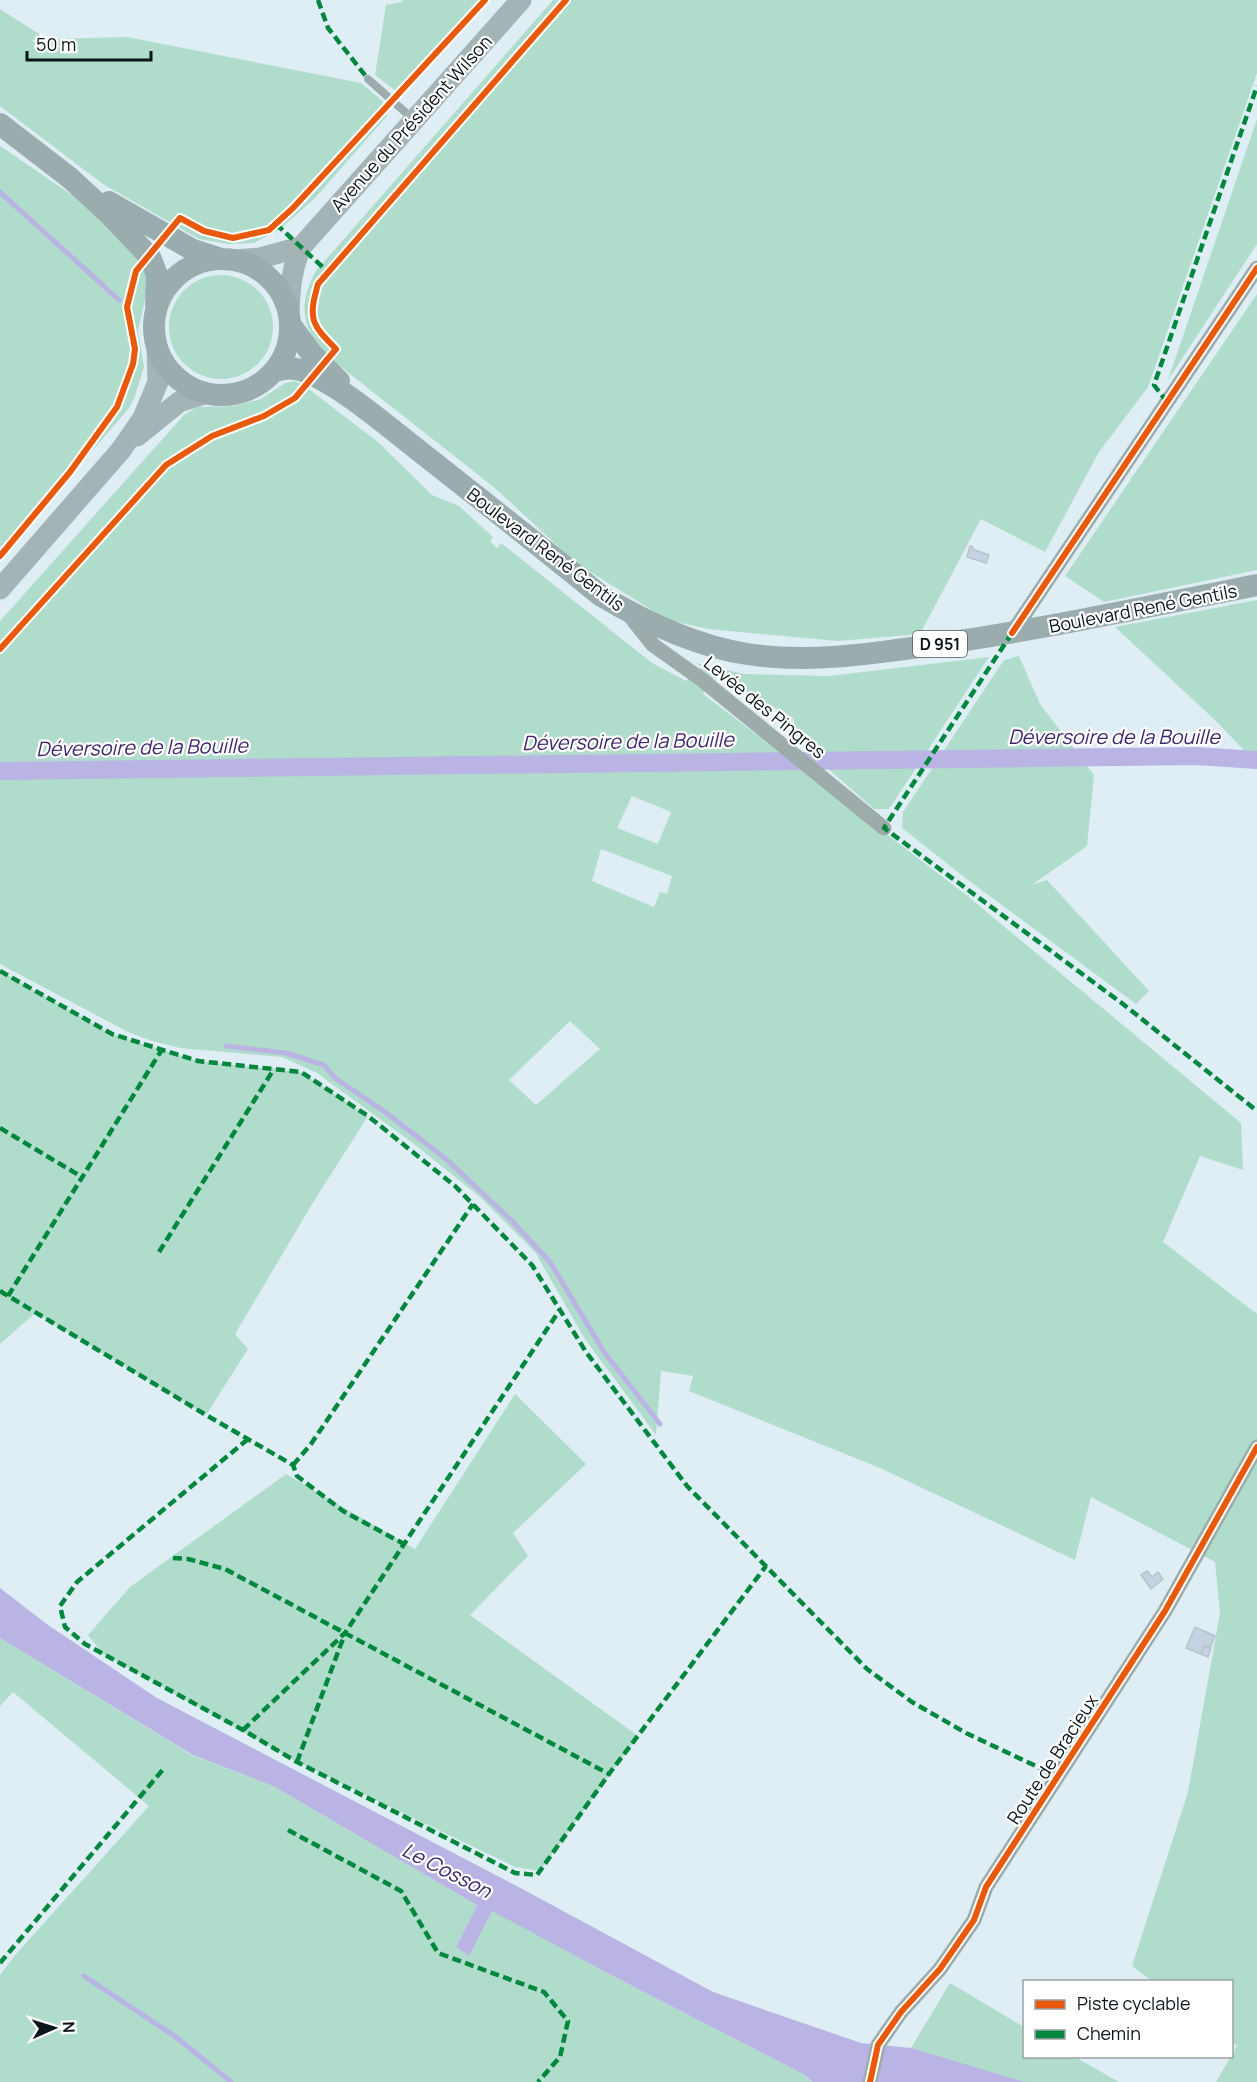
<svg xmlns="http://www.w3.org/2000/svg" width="1257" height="2082" viewBox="0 0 1257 2082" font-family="Manrope,sans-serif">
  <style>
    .green { fill: #b0dccb; fill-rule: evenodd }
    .water { fill: #b9b4e3 }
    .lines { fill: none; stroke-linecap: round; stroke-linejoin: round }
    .stream { stroke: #b9b4e3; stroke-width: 5 }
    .canal { stroke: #b9b4e3; stroke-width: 18 }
    .building { fill: #c5d2e1; stroke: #b8c2ca; stroke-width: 1.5 }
    .lane { stroke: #9dabab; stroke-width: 8 }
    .street { stroke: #9dabab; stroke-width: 15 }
    .secondary { stroke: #a4b3b5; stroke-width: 21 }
    .primary { stroke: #9aacae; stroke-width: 22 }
    .quiet { stroke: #00873e; stroke-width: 4.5; stroke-dasharray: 9 4.5; stroke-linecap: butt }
    .cycleway-casing { stroke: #fff; stroke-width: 10 }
    .cycleway { stroke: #e8590c; stroke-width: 6 }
    .labels { text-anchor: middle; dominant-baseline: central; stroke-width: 4.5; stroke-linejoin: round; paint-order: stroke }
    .shield { fill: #fff; stroke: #545a5e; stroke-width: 1.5 }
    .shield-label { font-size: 16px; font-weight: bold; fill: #0a1419 }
    .street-label { font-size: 18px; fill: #0a1419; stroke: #fff }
    .water-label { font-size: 20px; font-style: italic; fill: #3e2670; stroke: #fff }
  </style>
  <rect width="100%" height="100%" fill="#dfeef5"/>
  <path class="green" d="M403 0H489L408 91H396L375 75 386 5 401 2Z
    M553 0H1257V73L1148 387 1099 452 1045 552 981 519 920 634 838 641 708 629 668 620 576 563 495 488 322 352C301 321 299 305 315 272Z
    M0 9 47 39 127 37 361 83 386 104 387 116 315 198 279 230 254 243 229 244 199 239 103 184 0 106Z
    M1257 119V244L1168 380Z
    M0 146 72 195 140 255 149 281 138 331 144 367 134 399 129 408 0 558Z
    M169 327a52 52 0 1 1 104 0a52 52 0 1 1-104 0Z
    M1257 294V570L1104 602 1065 576Z
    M295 381 306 387 378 442 432 495 459 506 493 537 490 541 497 548 501 543 652 663 686 681 702 667 696 663 744 674 829 676 989 657 889 809H874L799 743 793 718 716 675 703 694 965 894 1241 1123 1243 1170 1200 1156 1163 1242 1257 1314V2082H1216L1237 2046 1232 2042V1982L1152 1981 1132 1966 1188 1792 1220 1613 1215 1562 1091 1497 1075 1560 880 1468 689 1391 693 1376 661 1371 656 1435 585 1339 535 1252 480 1197 414 1144 317 1073 282 1057 180 1048 152 1041 128 1032 0 964V621L184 415 197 407 235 406 261 399 285 383ZM632 796 671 812 658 844 617 828ZM601 849 672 876 667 894 660 892 654 907 592 881ZM570 1021 600 1049 536 1105 509 1080Z
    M1257 600V764L1218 723 1115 627Z
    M1019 656 1040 704 1094 775 1087 846 1032 885 1047 880 1149 991 1136 1004 968 880 902 828 903 812 1004 660Z
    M0 971 112 1034 198 1061 301 1072 368 1116 314 1201 235 1334 248 1349 206 1415 35 1313 0 1344Z
    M515 1394 586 1464 513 1533 528 1556 470 1615 638 1736 540 1871 515 1867 297 1762 103 1654 88 1635 130 1587 286 1474 415 1549Z
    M0 1638 192 1755 275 1787 477 1905 456 1947 469 1956 492 1910 611 1975 805 2075 811 2082H0V1975L17 1953 149 1806 13 1692 0 1706Z
    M950 1983 1024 2027V2056L1075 2057 1119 2082H979L911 2048Z"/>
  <path class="water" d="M0 1588 48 1625 157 1698 528 1892 713 1992 861 2043 911 2048 1025 2082H812L805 2075 611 1975 492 1911 469 1956 456 1947 477 1905 275 1787 193 1755 0 1638Z"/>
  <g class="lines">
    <path class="stream" d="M0 192 119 300
      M226 1046 286 1053 324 1065 335 1078 385 1112 446 1159 511 1220 550 1262 604 1352 660 1424
      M84 1976 176 2037 231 2082"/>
    <path class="canal" d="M0 771 1196 756 1257 760"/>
  </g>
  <path class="building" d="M970 546 973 547 972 549 989 555 986 563 967 557Z
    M1147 1571 1152 1577 1158 1572 1163 1579 1151 1589 1141 1575Z
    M1195 1627 1215 1636 1210 1648 1204 1646 1201 1654 1186 1648Z
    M1204 1646 1211 1648 1208 1657 1201 1654Z"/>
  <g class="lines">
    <path class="lane" d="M368 79 414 120"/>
    <path class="street" d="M630 616 653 645 701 679 884 828
      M1012 633 1257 268
      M870 2082 878 2045 901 2012 940 1969 974 1920 986 1887 1165 1611 1257 1447"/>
    <path class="secondary" d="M235 260 260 258 301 247
      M289 314C290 288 291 271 301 247L521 0
      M137 436 179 402 204 394
      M0 589 121 450 143 418 158 382 157 347"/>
    <path class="primary" d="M0 124 70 178 109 214 150 257 157 275 156 305
      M109 202 193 250 221 259
      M154 327a68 68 0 1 1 136 0a68 68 0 1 1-136 0Z
      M290 324 311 353 339 381
      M275 371C286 368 294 367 306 372 341 386 387 426 418 450 479 498 540 546 600 595 645 622 695 646 747 654 811 664 877 653 940 644 1047 628 1152 606 1257 585"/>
    <path class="quiet" d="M318 0 328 28 368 79
      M276 224 328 272
      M1167 402 1154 385 1257 86
      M1012 633 884 828 1123 1004 1257 1111
      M0 971 112 1034 198 1061 301 1072 368 1116 455 1186 532 1265 586 1352 687 1486 867 1669 912 1702 966 1733 1059 1777
      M0 1128 82 1177
      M159 1252 274 1069
      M0 1291 206 1415 293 1465 297 1476 343 1511 404 1544
      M8 1296 161 1051
      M248 1439 77 1582 60 1606 65 1627 85 1644 243 1730 297 1762 515 1873 537 1875 609 1774 766 1566
      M293 1465 311 1444 473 1204
      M173 1558 188 1559 225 1569 609 1774
      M243 1730 345 1633 559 1311
      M297 1762 344 1636
      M288 1830 401 1891 438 1953 544 1992 568 2021 560 2057 538 2082
      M0 1963 165 1767"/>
    <g class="cycleway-casing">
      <path id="cycleway" d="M0 556 70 472 117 407 133 364 135 349 127 307 136 271 180 218 204 231 233 238 269 230 293 208 485 0
        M1012 633 1257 268
        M0 649 166 465 212 436 264 416 295 398 336 349C311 324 308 319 318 284L566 0
        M870 2082 878 2045 901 2012 940 1969 974 1920 986 1887 1165 1611 1257 1447"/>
    </g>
    <use href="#cycleway" class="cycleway"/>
  </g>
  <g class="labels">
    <rect class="shield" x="913" y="631" width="54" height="26" rx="4.5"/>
    <g class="shield-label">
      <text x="940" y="644">D 951</text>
    </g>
    <g class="street-label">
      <text transform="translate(411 123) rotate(-48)">Avenue du Président Wilson</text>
      <text transform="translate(546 549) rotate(37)">Boulevard René Gentils</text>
      <text transform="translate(1143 608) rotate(-11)">Boulevard René Gentils</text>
      <text transform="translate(765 707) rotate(39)">Levée des Pingres</text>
      <text transform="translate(1052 1759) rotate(-57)">Route de Bracieux</text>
    </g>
    <g class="water-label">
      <text x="1114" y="736">Déversoire de la Bouille</text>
      <text transform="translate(628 741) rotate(-1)">Déversoire de la Bouille</text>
      <text transform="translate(142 747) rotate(-1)">Déversoire de la Bouille</text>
      <text transform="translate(447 1870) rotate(27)">Le Cosson</text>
    </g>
  </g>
  <rect x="1023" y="1980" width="210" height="78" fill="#ffffff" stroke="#9da1a3" stroke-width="1.5"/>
  <rect x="1035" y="2000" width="30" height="9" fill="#e8590c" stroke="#9da1a3" stroke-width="1.5"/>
  <text x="1077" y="2010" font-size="18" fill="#0a1419">Piste cyclable</text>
  <rect x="1035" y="2030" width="30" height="9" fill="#00873e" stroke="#9da1a3" stroke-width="1.5"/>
  <text x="1077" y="2040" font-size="18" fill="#0a1419">Chemin</text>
  <g transform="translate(54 2028) rotate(87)" stroke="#ffffff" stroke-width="4.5" paint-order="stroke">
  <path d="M0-4.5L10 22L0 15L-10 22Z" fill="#0a1419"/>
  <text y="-9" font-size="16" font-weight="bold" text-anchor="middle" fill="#0a1419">N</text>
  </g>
  <path d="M27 51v9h124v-9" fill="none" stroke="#0a1419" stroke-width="3"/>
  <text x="36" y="51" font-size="18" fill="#0a1419" stroke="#ffffff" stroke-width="4.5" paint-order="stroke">50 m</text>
</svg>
